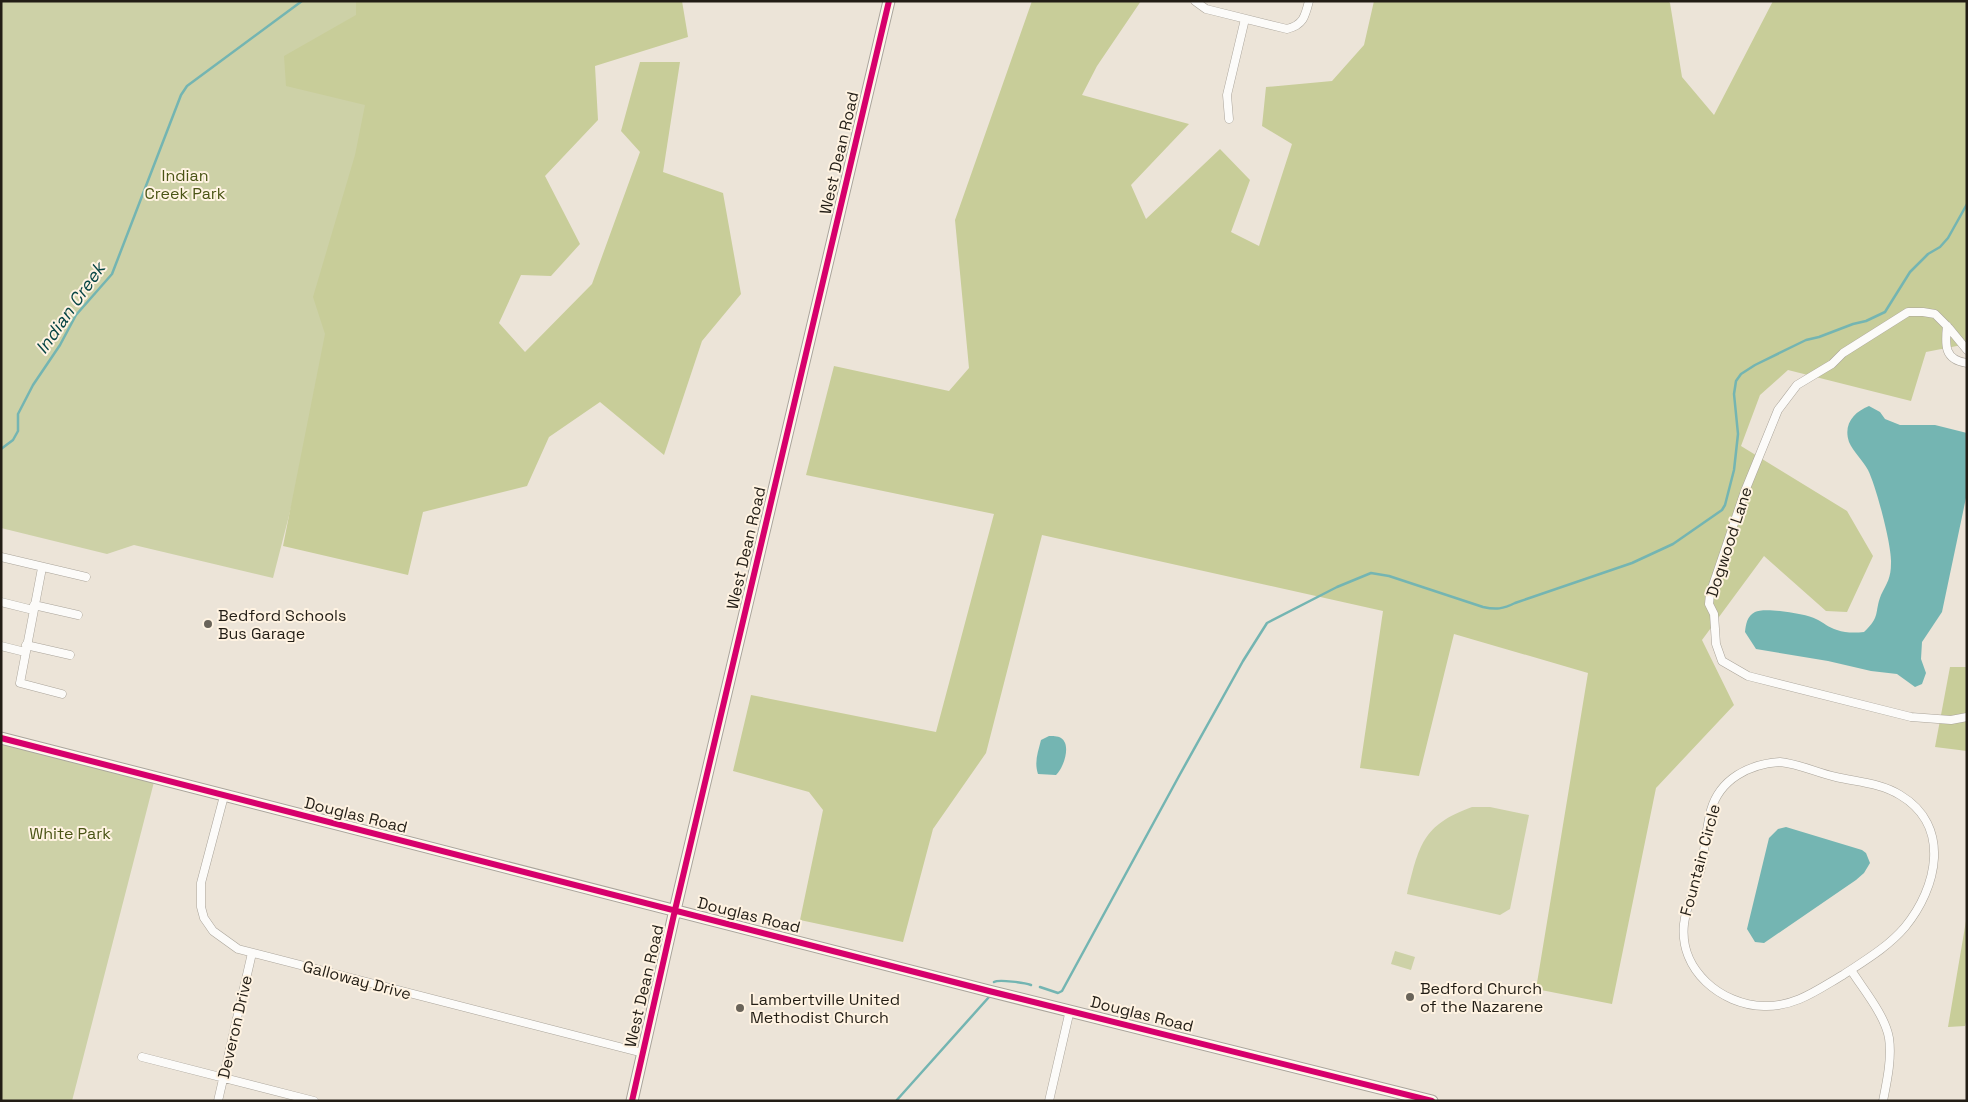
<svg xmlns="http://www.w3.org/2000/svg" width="1968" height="1102" viewBox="0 0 1968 1102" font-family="'Space Grotesk',sans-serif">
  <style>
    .green { fill: #cdd1a7 }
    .forest { fill: #c8cd99 }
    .water { fill: #74b5b2 }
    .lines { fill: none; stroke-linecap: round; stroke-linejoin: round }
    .stream { stroke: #74b5b2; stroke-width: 2.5 }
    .street-casing { stroke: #aaa49a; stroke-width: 9 }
    .secondary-casing { stroke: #aaa49a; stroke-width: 13 }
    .street { stroke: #fcfbf9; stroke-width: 8 }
    .secondary { stroke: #fcfbf9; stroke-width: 11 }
    .cycleway-casing { stroke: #fff3e2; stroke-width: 9 }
    .cycleway { stroke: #d6006c; stroke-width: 6 }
    .poi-dot { fill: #696359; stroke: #fff3e2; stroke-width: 2 }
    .labels { text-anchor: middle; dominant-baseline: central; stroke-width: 4; stroke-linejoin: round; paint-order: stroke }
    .street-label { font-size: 16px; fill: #221d15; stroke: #fff3e2 }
    .park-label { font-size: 16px; fill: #4a5415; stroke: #fff3e2 }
    .poi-label { font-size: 16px; fill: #221d15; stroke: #fff3e2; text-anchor: start }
    .water-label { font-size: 18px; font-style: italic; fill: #074545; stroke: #fff3e2 }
  </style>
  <rect width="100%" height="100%" fill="#ece4d8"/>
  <path class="green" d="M1 1H421L273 578 134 545 107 554 1 528Z
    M1 743 154 782 72 1101H1Z
    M1472 807H1490L1529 815 1510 909 1500 915 1407 894C1419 846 1422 825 1472 807Z
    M1395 951 1415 957 1411 970 1391 964Z"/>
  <path class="forest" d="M356 1H682L688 37 595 66 598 120 545 176 580 244 551 276 521 275 499 323 525 352 592 284 640 152 621 131 640 62H680L663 172 723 193 741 294 702 341 664 455 600 402 549 437 527 486 423 512 408 575 283 546 325 334 313 297 355 155 365 105 286 86 284 56 356 15Z
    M1032 1H1141L1097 66 1082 95 1189 124 1131 185 1146 219 1220 149 1250 180 1231 232 1259 246 1292 144 1262 126 1266 87 1332 81 1364 45 1374 1H1668L1670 3 1682 77 1714 115 1773 1H1967V344L1926 352 1911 401 1788 370 1760 395 1741 446 1847 511 1873 556 1847 612 1826 611 1764 556 1702 640 1734 705 1656 788 1612 1004 1536 989 1588 673 1454 634 1419 776 1360 768 1383 611 1042 535 986 753 933 829 903 942 800 920 823 810 809 792 733 771 751 695 936 732 994 514 806 475 834 366 949 391 969 368 955 220Z
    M1950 667H1967V751L1935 747Z
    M1967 915V1018L1965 1026 1948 1027Z"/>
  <path class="water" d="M1869 406 1880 412 1885 419 1900 425H1935L1967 433V493L1942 612 1922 642 1921 659 1926 673 1922 684 1915 687 1897 674 1871 671 1828 661 1756 649 1745 632C1746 624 1747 616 1755 612 1765 607 1806 614 1816 619 1823 622 1829 628 1837 630 1845 633 1855 633 1864 632 1881 616 1874 613 1881 595 1887 583 1891 578 1891 563 1892 546 1876 486 1868 470 1863 461 1853 451 1849 442 1843 424 1854 412 1869 406Z
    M1049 736C1052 736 1058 736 1061 738 1072 745 1063 769 1056 775L1038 774C1034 762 1038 752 1041 740Z
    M1786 827 1862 850 1866 853 1870 863 1864 873 1856 880 1764 943 1755 942 1747 929 1769 838 1778 829Z"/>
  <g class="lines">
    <path class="stream" d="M1 449 13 440 18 431V414L33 385 60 345 76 315 112 274 181 95 187 86 302 1
      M994 982C999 979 1025 983 1031 985
      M1040 987 1058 993 1062 991 1179 776 1243 661 1267 623 1337 587 1371 573 1389 576 1483 607C1496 610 1503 609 1515 603L1632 563 1673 544 1722 510 1725 505 1734 470 1738 434 1734 394 1736 381 1741 374 1755 365 1806 340 1819 337 1853 324 1866 321 1885 312 1910 272 1928 254 1940 247 1948 238 1967 204
      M896 1101 989 997"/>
    <g class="street-casing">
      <path id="street" d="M1195 1 1206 9 1287 29C1303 25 1305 17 1309 1
        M1229 119 1227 95 1245 19
        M1947 326C1945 345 1944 360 1967 363
        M1967 350 1949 328 1935 314 1923 312H1908L1843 353 1832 364 1797 385 1778 410 1745 491 1710 594 1709 604 1714 614 1716 644 1722 661 1748 676 1911 717 1951 720 1967 717
        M1 557 86 577
        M42 568 20 683 62 694
        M1 602 33 610
        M34 605 78 615
        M26 645 70 655
        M1 646 25 652
        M1780 762C1800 764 1817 773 1836 777 1857 782 1881 783 1900 795 1952 826 1937 888 1905 927 1888 947 1864 961 1843 975 1817 990 1795 1007 1764 1006 1721 1005 1679 970 1684 924 1686 905 1696 887 1701 868 1705 849 1706 829 1711 810 1720 779 1749 764 1780 762Z
        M224 796 201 883V907L204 918 213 931 238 949 643 1053
        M1851 970C1863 989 1885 1015 1889 1038 1892 1058 1887 1081 1883 1101
        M142 1057 314 1101
        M218 1101 252 953
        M1049 1101 1070 1010"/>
    </g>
    <g class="secondary-casing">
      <path id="secondary" d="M1 738 989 991 1432 1101
        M632 1101 675 910 889 1"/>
    </g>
    <use href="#street" class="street"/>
    <use href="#secondary" class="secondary"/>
    <g class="cycleway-casing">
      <path id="cycleway" d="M1 738 989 991 1432 1101
        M632 1101 675 910 889 1"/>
    </g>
    <use href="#cycleway" class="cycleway"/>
  </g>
  <g class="poi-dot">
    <circle cx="208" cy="624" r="5"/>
    <circle cx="1410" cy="997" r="5"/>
    <circle cx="740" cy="1008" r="5"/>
  </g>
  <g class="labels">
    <g class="street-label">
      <text transform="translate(839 153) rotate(-77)">West Dean Road</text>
      <text transform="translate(1729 542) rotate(-72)">Dogwood Lane</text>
      <text transform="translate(746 548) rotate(-77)">West Dean Road</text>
      <text transform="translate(356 815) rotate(14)">Douglas Road</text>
      <text transform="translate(1700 860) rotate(-75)">Fountain Circle</text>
      <text transform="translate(749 915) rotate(14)">Douglas Road</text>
      <text transform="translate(357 980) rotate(15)">Galloway Drive</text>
      <text transform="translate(644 986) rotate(-77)">West Dean Road</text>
      <text transform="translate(1142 1014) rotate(14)">Douglas Road</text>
      <text transform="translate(235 1027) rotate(-77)">Deveron Drive</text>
    </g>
    <g class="park-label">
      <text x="185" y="175">Indian<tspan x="185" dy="18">Creek Park</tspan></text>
      <text x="70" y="833">White Park</text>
    </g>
    <g class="poi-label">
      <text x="218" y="615">Bedford Schools<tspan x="218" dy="18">Bus Garage</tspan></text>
      <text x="1420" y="988">Bedford Church<tspan x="1420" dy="18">of the Nazarene</tspan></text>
      <text x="750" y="999">Lambertville United<tspan x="750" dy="18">Methodist Church</tspan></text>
    </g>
    <g class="water-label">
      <text transform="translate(70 308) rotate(-55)">Indian Creek</text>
    </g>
  </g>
  <rect width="1968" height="1102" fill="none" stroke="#221d15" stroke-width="5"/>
</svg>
